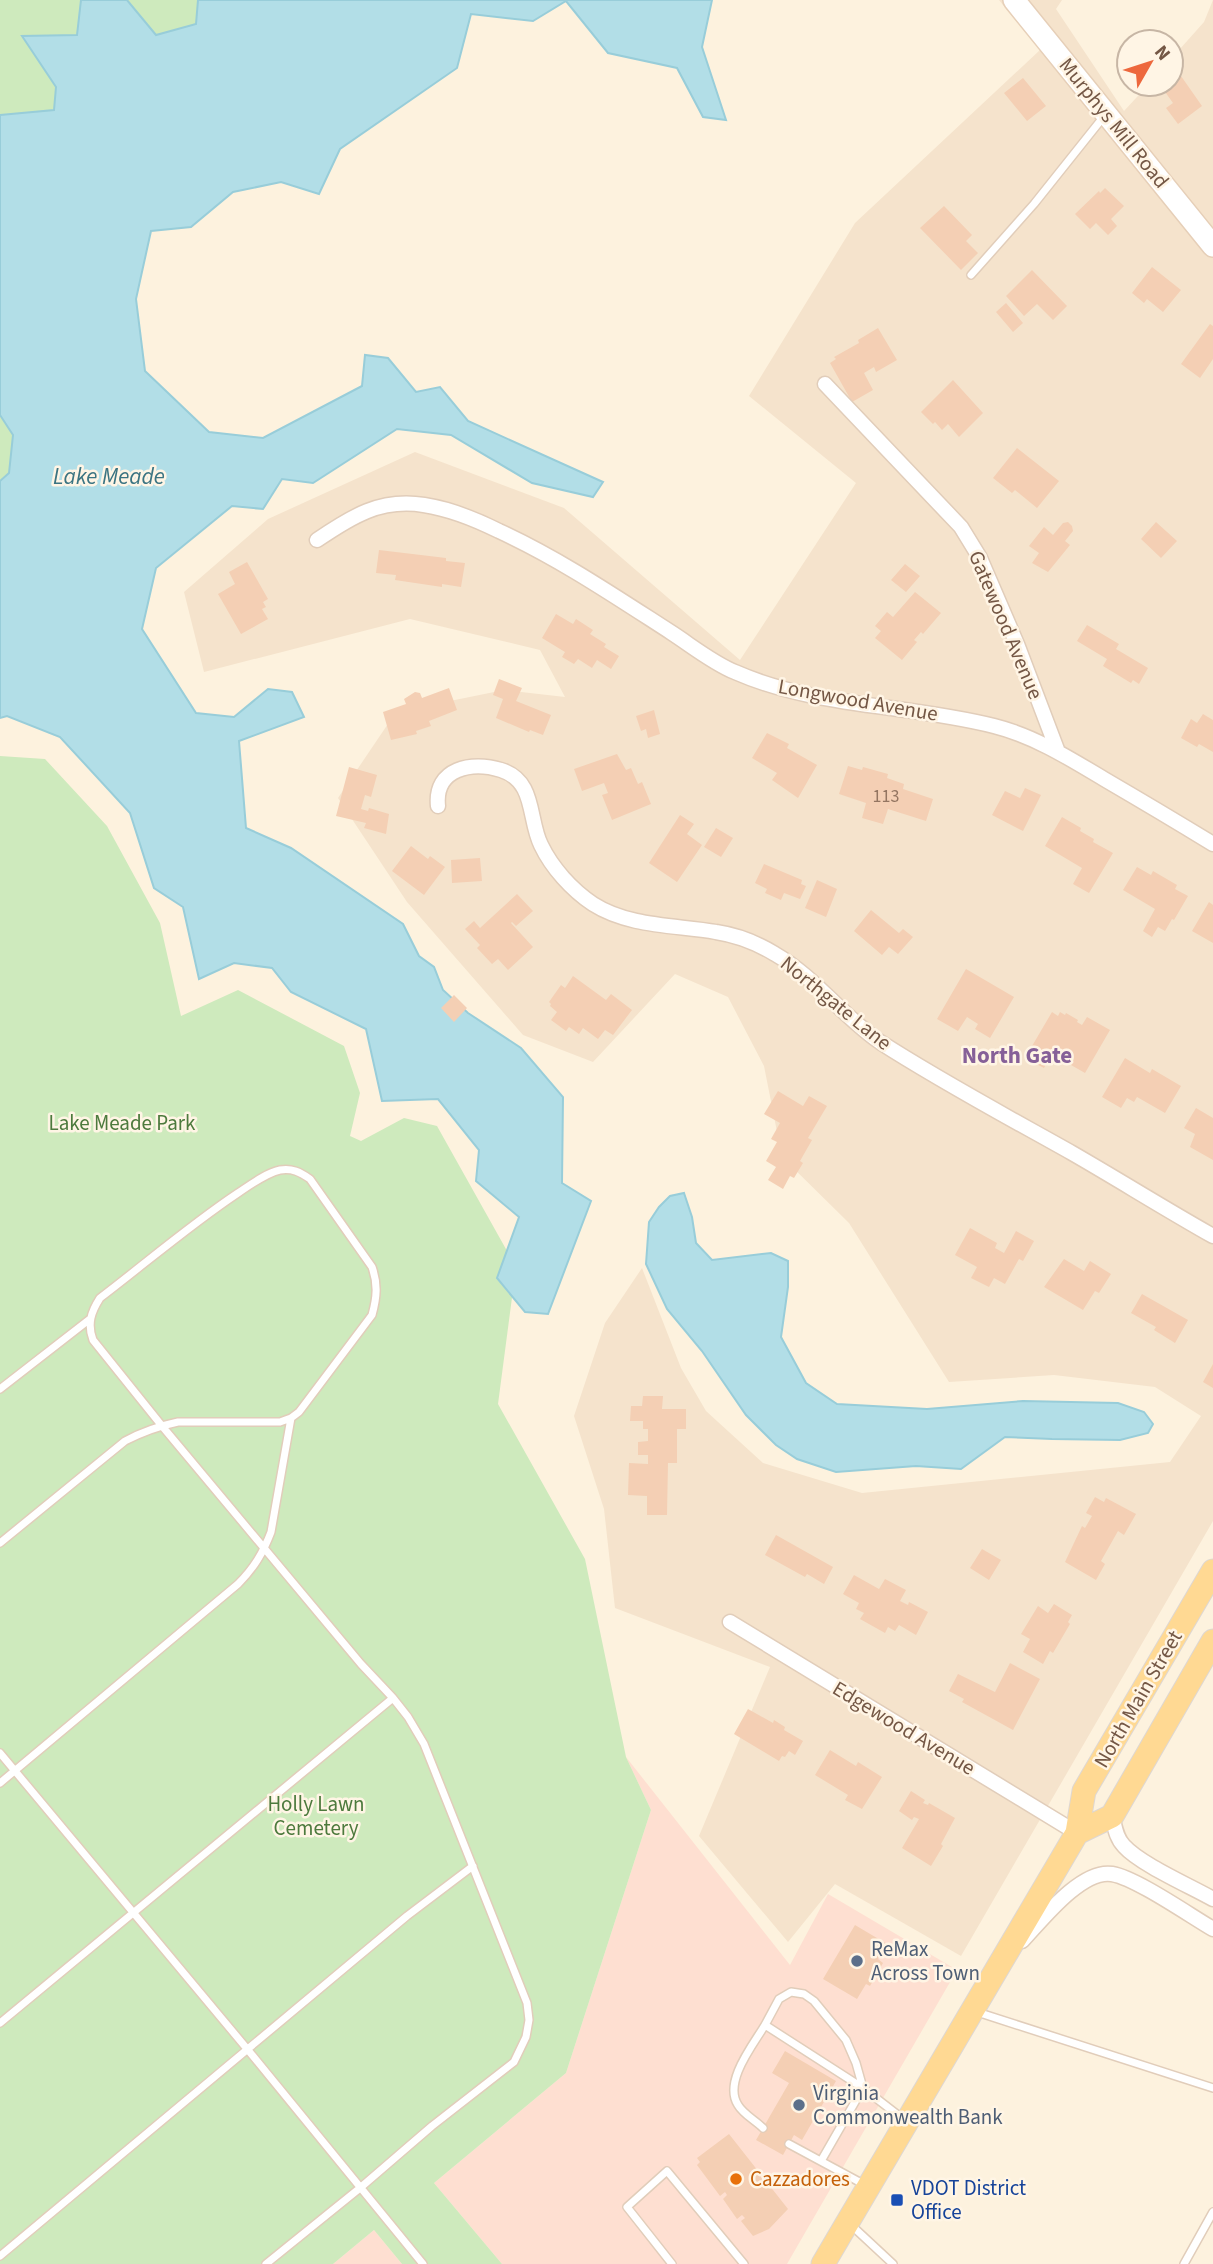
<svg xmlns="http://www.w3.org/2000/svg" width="1213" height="2264" viewBox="0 0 1213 2264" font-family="'Source Sans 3',sans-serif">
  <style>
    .residential { fill: #f5e3cc }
    .commercial { fill: #fedfd1 }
    .green { fill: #ceeabd }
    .water { fill: #b2dee7; stroke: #98cdd9; stroke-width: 2 }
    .building { fill: #f4cfb4 }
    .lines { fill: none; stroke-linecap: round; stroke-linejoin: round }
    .lane-casing { stroke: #e1cdba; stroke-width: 10 }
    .street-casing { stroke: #e1cdba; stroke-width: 17 }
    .secondary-casing { stroke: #e6cfb8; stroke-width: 24 }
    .primary-casing { stroke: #ded7d2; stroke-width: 25 }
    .lane { stroke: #fff; stroke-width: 7 }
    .street { stroke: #fff; stroke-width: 14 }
    .secondary { stroke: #fff; stroke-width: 21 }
    .primary { stroke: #ffd993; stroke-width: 23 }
    .service-dot { fill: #5c6f8a; stroke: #fff5e5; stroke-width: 2.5 }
    .food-dot { fill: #e8710a; stroke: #fff5e5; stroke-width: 2.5 }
    .transit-dot { fill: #1a4fb4; stroke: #fff5e5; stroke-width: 2.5 }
    .labels { text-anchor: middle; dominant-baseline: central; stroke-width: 5; stroke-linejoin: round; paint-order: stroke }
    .number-label { font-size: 18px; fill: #947561 }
    .street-label { font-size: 21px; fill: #745745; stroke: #fff5e5 }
    .park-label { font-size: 21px; fill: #4d7a3d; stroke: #fff5e5 }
    .service-label { font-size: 21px; fill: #4e5e75; stroke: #fff5e5; text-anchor: start }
    .food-label { font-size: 21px; fill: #c56008; stroke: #fff5e5; text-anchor: start }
    .transit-label { font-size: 21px; fill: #164399; stroke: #fff5e5; text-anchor: start }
    .water-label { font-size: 23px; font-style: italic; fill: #3b7482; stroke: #fff5e5 }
    .neighbourhood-label { font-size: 23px; font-weight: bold; fill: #866098; stroke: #fff5e5 }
  </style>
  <rect width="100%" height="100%" fill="#fdf2de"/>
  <path class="residential" d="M999 0H1062L1056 9 1124 111 1149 84H1171V59L1204 22 1213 0V1521L961 1956 835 1884 788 1942 699 1836 770 1667 615 1608 604 1509 574 1416 605 1323 642 1268 681 1368 706 1411 763 1463 862 1493 1170 1462 1201 1416 1155 1387 1054 1375 949 1382 849 1223 782 1157 764 1066 728 997 675 974 593 1062 523 1035 407 902 338 798 396 712 504 690 565 697 540 650 410 619 204 672 184 592 268 519 415 452 564 508 740 660 856 483 749 396 855 223 1040 50Z"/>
  <path class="commercial" d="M626 1757 790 1965 828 1894 957 1970 787 2264H502L434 2183 566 2073 651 1810Z
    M374 2230 402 2264H333Z"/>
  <path class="green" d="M0 0H81L77 35 23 37 56 87 54 111 0 115Z
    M127 0H198L196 24 155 35Z
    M0 415 13 435 9 474 0 481Z
    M0 756 45 759 107 826 160 923 181 1016 238 990 344 1046 360 1093 350 1136 361 1141 404 1118 437 1126 516 1267 498 1404 585 1559 626 1757 651 1810 566 2073 434 2183 502 2264H402L374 2230 333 2264H0Z"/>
  <path class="water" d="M81 0H127L156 35 196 24 198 0H712L702 47 726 120 703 117 677 68 608 53 566 1 533 21 471 14 457 68 340 149 319 194 281 182 233 192 191 227 151 231 136 299 145 371 209 432 263 438 362 386 365 355 388 358 416 392 440 387 468 421 603 482 593 497 532 483 451 435 397 429 313 483 282 479 263 509 232 506 156 568 142 629 196 713 234 717 268 689 292 692 304 717 239 741 246 828 291 848 403 924 419 956 434 967 443 990 468 1013 521 1048 563 1097 562 1183 591 1201 548 1314 525 1312 497 1278 519 1217 476 1181 479 1150 438 1099 382 1101 366 1029 291 992 272 968 234 963 199 979 183 907 154 888 130 813 60 737 7 716 0 718V481L9 473 13 435 0 415V115L54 110 56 87 22 36 77 35Z
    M684 1193 692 1217 696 1243 712 1260 771 1253 788 1261V1287L781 1337 806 1383 837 1404 927 1409 1023 1401 1118 1403 1144 1412 1153 1424 1148 1433 1120 1440 1052 1439 1005 1437 961 1469 916 1466 836 1472 797 1459 776 1445 746 1415 702 1351 667 1309 646 1264 649 1222 659 1207 670 1196Z"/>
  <path class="building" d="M1181 76 1202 106 1178 124 1166 108 1173 103 1163 89Z
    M1023 78 1046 106 1027 121 1004 93Z
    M1105 188 1124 206 1111 219 1117 226 1108 235 1096 223 1090 229 1075 214 1099 191 1100 193Z
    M944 206 972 235 966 241 978 253 961 270 920 228Z
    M1152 267 1181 290 1163 312 1147 299 1144 303 1132 293Z
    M1032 270 1067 306 1053 320 1037 304 1024 316 1006 296Z
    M1006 303 1023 323 1013 332 996 312Z
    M1210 324 1213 326V359L1200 378 1181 364Z
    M878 328 897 360 876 372 874 367 864 373 873 390 852 402 830 363 836 359 834 357 859 343 858 340Z
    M953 380 983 413 959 437 948 424 942 430 935 422 933 424 921 412Z
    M1017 448 1059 481 1037 508 1015 490 1012 493 993 478Z
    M1068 522 1072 526 1073 531 1065 541 1070 545 1048 572 1032 563 1039 553 1029 546 1044 527 1053 535 1063 523Z
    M1156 522 1177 541 1161 558 1141 539Z
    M379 550 446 558V561L465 563 461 587 442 584V587L395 580 396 575 376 573Z
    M247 562 268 599 263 602 266 607 262 609 268 619 241 634 218 594 235 584 229 572Z
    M905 564 920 576 906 592 891 580Z
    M915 592 941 613 923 634 921 632 914 640 917 642 902 660 875 638 881 631 875 626 887 612 893 617Z
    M556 614 573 624 576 619 593 630 590 634 606 644 604 647 619 656 611 669 597 660 592 668 578 659 574 664 562 657 565 652 542 638Z
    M1087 625 1119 644 1116 649 1148 668 1139 684 1133 680 1131 683 1103 666 1107 659 1077 641Z
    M499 679 522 688 516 701 551 715 543 735 530 730 529 732 496 718 503 699 493 695Z
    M449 688 457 710 429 721 431 726 416 731 417 734 391 740 383 712 406 704 404 699 415 692 420 693 422 698Z
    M654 710 660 734 648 738 646 729 641 731 636 716Z
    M1203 714 1213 720V752L1199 744 1197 747 1181 738 1191 719 1197 723Z
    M767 733 789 744 787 748 817 765 798 798 772 780 777 773 752 758Z
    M617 754 626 770 631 768 638 784 642 782 651 804 612 820 602 795 608 793 604 783 582 791 574 769Z
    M848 766 862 770 863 767 888 774 887 778 904 784 903 789 933 799 926 821 888 809 883 824 862 818 866 803 839 794Z
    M349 767 377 775 371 797 365 795 361 809 368 811 369 808 389 814 386 834 364 828 366 823 336 816Z
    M1025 788 1041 795 1023 831 992 815 1005 791 1020 798Z
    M680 815 694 824 687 834 702 845 677 882 649 863Z
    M1062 817 1081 828 1080 831 1094 839 1093 842 1113 853 1089 893 1073 884 1082 868 1045 846Z
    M716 828 733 838 721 857 704 847Z
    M411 846 428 859 430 856 445 867 424 895 392 871Z
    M480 858 482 881 452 883 451 860Z
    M764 864 802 880 801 884 806 886 800 899 784 893 781 900 765 893 767 889 755 883Z
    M1137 867 1151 875 1153 871 1177 885 1175 889 1188 896 1174 920 1172 919 1165 931 1158 927 1152 937 1143 931 1155 909 1123 890Z
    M817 880 837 889 826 917 805 908Z
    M517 894 533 911 516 926 512 922 511 923 533 947 508 970 498 959 492 964 477 948 480 945 465 929 474 921 480 928Z
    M1209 902 1213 905V943L1192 931Z
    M871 910 899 933 903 929 913 937 898 954 889 947 882 955 854 931Z
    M966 969 1014 997 990 1038 975 1029 978 1024 967 1017 958 1031 937 1019Z
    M573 976 606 1000 611 994 632 1010 613 1035 605 1030 598 1039 583 1028 579 1034 569 1027 566 1031 551 1020 557 1012 550 1006 551 1004 549 1002 561 985 565 988Z
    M454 995 467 1008 454 1022 441 1008Z
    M1052 1012 1058 1016 1060 1012 1065 1015 1066 1013 1078 1020 1077 1022 1082 1025 1087 1017 1110 1030 1085 1073 1071 1065 1074 1059 1054 1050 1044 1068 1025 1058Z
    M1125 1058 1150 1073 1152 1069 1181 1086 1165 1113 1137 1097 1134 1102 1127 1098 1121 1108 1102 1097Z
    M778 1091 803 1106 809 1096 827 1106 808 1138 812 1140 800 1161 803 1163 794 1178 790 1176 783 1189 768 1180 776 1167 766 1161 777 1142 771 1139 780 1123 764 1114Z
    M1196 1108 1213 1118V1160L1190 1147 1195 1134 1184 1128Z
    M970 1228 997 1243 995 1248 1004 1253 1016 1231 1034 1241 1023 1261 1019 1259 1005 1284 994 1278 989 1287 971 1278 977 1267 955 1255Z
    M1064 1259 1084 1271 1090 1261 1111 1274 1099 1293 1095 1291 1083 1310 1044 1287Z
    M1142 1294 1188 1320 1175 1343 1154 1330 1156 1327 1131 1313Z
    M1213 1364V1388L1203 1382Z
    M643 1396H663L662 1409H686V1429H677V1463H668L667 1515H647V1496L628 1495 629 1463 648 1464V1455H638V1442L648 1441V1429H643V1421H630L631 1406H642Z
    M1095 1497 1104 1502 1106 1498 1136 1514 1124 1535 1118 1531 1101 1561 1105 1564 1096 1580 1065 1562 1082 1526 1085 1528 1092 1516 1086 1513Z
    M776 1535 833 1567 824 1584 807 1574 805 1577 765 1555Z
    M982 1549 1001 1560 989 1580 970 1568Z
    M854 1575 879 1589 885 1579 906 1590 900 1601 908 1605 909 1602 928 1612 916 1635 899 1625 895 1631 888 1627 885 1633 860 1619 864 1613 856 1609 859 1603 843 1594Z
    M1054 1604 1072 1615 1068 1622 1070 1624 1053 1653 1050 1651 1043 1664 1023 1652 1030 1639 1021 1634 1038 1606 1048 1613Z
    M1010 1663 1040 1679 1013 1730 962 1702 964 1699 949 1691 958 1674 995 1692Z
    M748 1709 773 1723 774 1720 785 1727 784 1730 803 1741 795 1755 789 1751 785 1757 782 1756 779 1761 734 1734Z
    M830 1750 856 1766 858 1762 882 1777 862 1809 845 1800 848 1795 815 1775Z
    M911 1791 925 1800 923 1803 928 1805 929 1803 955 1818 941 1844 943 1846 931 1866 902 1848 919 1819 914 1817 912 1820 899 1811Z
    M855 1925 887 1944 878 1959 883 1963 870 1986 866 1984 857 1999 823 1979Z
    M785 2051 836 2081 802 2140 794 2135 783 2155 756 2140 789 2083 772 2073Z
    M729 2134 788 2209 769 2229 753 2236 741 2221 745 2218 742 2215 737 2219 723 2199 727 2195 725 2192 720 2196 697 2165 700 2162 697 2158Z"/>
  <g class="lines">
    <g class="lane-casing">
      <path id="lane" d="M971 275 1034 204 1105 115
        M0 1389 90 1319
        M0 1543 125 1441C142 1432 159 1426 178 1422H280L291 1418 299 1412 372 1315C377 1297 378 1284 372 1267L310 1179C300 1172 292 1168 280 1170 266 1173 250 1185 238 1193 190 1225 146 1263 100 1298 91 1312 87 1324 93 1340L162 1426 361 1664 393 1698 408 1717 424 1744 527 2003 529 2020 526 2037 514 2062 432 2126 360 2188 266 2264
        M0 1753 248 2050 423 2264
        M0 1783 238 1584C254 1568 263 1553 271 1532L291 1418
        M977 2012 1213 2088
        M0 2023 393 1698
        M765 2025 779 1999 791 1992 804 1994 814 2001 846 2040 856 2063 863 2088 821 2161
        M763 2128C756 2121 743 2114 738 2105 723 2082 753 2045 765 2025L863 2088 903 2119
        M789 2144 865 2185
        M850 2224 893 2264
        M0 2256 407 1916 473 1866
        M672 2264 627 2207 667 2171 744 2264
        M1184 2264 1213 2212"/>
    </g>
    <g class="street-casing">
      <path id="street" d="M825 384 961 527 980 558 1017 644 1058 752
        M317 540C351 517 380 498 424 505 450 509 475 519 499 531 560 559 616 597 672 633 692 646 713 663 735 672 817 708 908 704 994 726 1034 736 1069 758 1104 779 1140 800 1177 822 1213 844
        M438 806C434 768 472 761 501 770 536 781 528 819 541 845 552 868 572 890 593 904 629 927 676 925 716 932 736 935 757 943 775 954 815 977 842 1016 880 1042 942 1082 1008 1117 1072 1153 1119 1180 1165 1209 1213 1236
        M730 1622 1077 1833
        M1112 1816C1115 1827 1116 1838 1124 1846 1140 1864 1190 1886 1213 1899
        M1022 1941C1041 1921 1081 1869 1112 1874 1136 1878 1189 1915 1213 1929"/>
    </g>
    <g class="secondary-casing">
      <path id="secondary" d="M1014 0 1213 246"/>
    </g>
    <g class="primary-casing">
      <path id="primary" d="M1077 1833 1112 1816 1213 1641
        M823 2264 1077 1833 1084 1791 1213 1571"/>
    </g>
    <use href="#lane" class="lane"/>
    <use href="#street" class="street"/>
    <use href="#secondary" class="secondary"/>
    <use href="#primary" class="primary"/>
  </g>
  <g class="service-dot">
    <circle cx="857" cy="1961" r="7"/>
    <circle cx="799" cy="2105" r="7"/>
  </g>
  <circle class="food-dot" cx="736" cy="2179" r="7"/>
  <rect class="transit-dot" x="890" y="2193" width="14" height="14" rx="3.5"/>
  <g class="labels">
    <g class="number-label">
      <text x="886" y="796">113</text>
    </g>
    <g class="street-label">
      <text transform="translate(1114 123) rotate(51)">Murphys Mill Road</text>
      <text transform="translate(1006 625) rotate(67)">Gatewood Avenue</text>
      <text transform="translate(858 700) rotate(10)">Longwood Avenue</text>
      <text transform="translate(836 1003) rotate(39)">Northgate Lane</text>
      <text transform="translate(1138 1699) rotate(-60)">North Main Street</text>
      <text transform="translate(904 1728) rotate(31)">Edgewood Avenue</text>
    </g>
    <g class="park-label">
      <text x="122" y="1123">Lake Meade Park</text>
      <text x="316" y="1804">Holly Lawn<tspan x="316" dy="24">Cemetery</tspan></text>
    </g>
    <g class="service-label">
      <text x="871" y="1949">ReMax<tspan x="871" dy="24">Across Town</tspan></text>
      <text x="813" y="2093">Virginia<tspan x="813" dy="24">Commonwealth Bank</tspan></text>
    </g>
    <g class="food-label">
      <text x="750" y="2179">Cazzadores</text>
    </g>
    <g class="transit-label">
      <text x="911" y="2188">VDOT District<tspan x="911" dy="24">Office</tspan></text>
    </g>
    <g class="water-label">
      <text x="109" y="476">Lake Meade</text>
    </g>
    <g class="neighbourhood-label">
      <text x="1017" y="1055">North Gate</text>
    </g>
  </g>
  <g transform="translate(1150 63) rotate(51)"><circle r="33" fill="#fff5e5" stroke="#c7b6a5" stroke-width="2"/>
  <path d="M0-5L12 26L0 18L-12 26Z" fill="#ed683d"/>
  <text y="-10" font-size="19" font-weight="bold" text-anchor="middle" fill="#745745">N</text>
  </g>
</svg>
